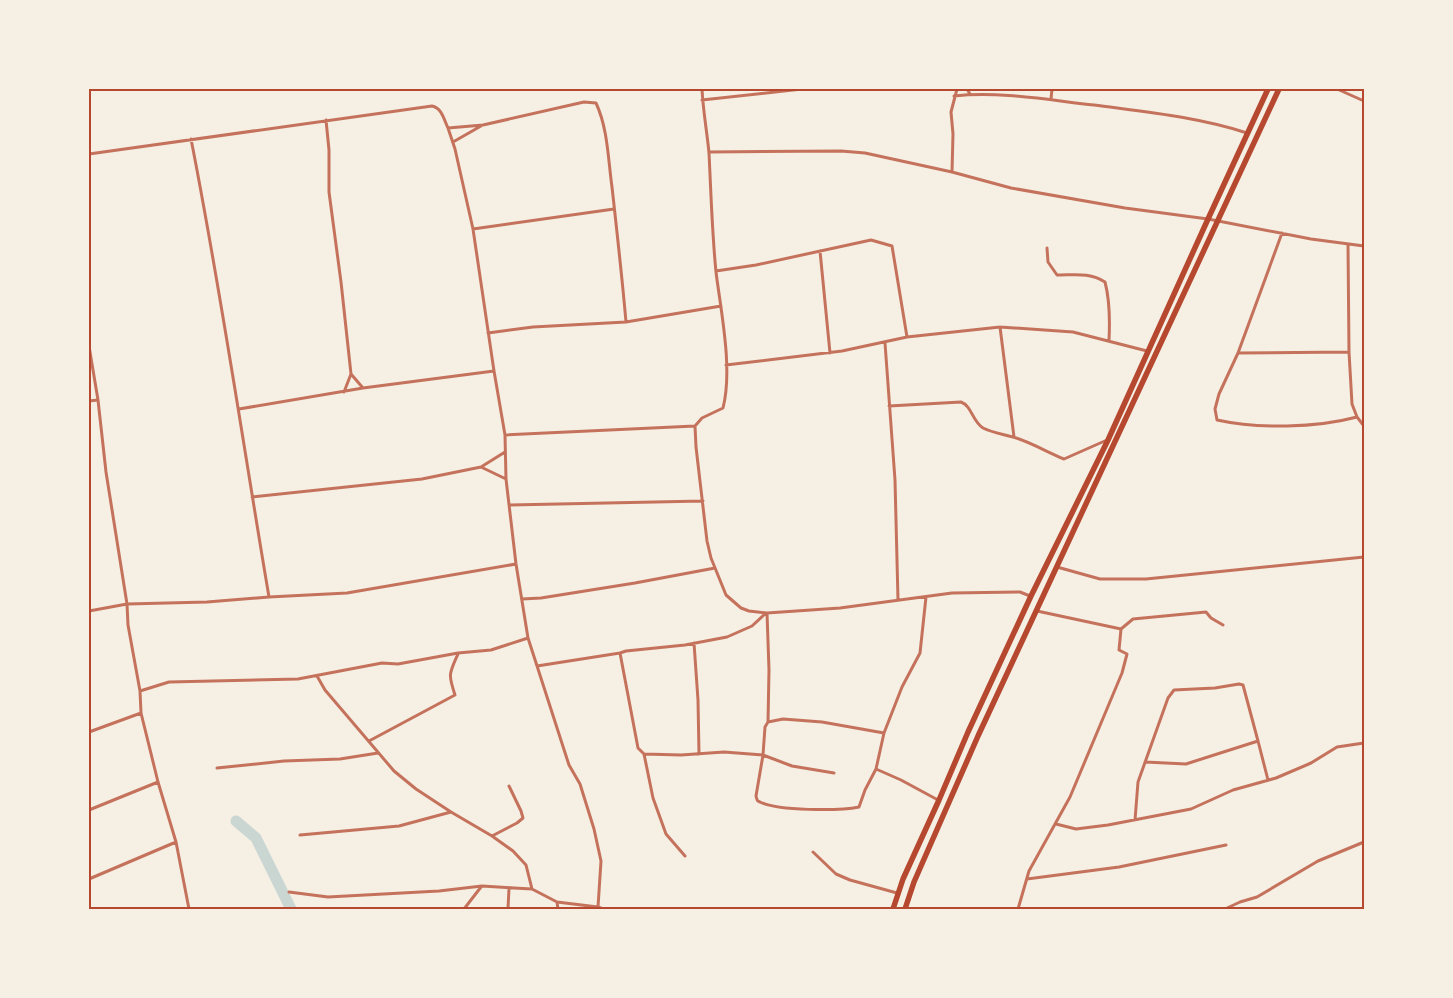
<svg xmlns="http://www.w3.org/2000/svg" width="1453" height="998" viewBox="0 0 1453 998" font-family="Quicksand,sans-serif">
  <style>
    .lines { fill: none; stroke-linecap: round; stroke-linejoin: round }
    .river { stroke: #c9d6d2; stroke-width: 11 }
    .minor { stroke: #c5725c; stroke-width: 3 }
    .trunk { stroke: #b5482f; stroke-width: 5.5 }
    .neatline { fill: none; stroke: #b5482f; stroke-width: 2 }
  </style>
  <rect width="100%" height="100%" fill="#f6efe4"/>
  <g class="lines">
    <path class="river" d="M236 821 256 838 291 909"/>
    <path class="minor" d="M702 89C703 110 707 132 709 153 711 193 712 232 716 272 721 312 733 369 723 408L702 418 695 426 696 447 707 541 711 558 726 595 741 608 749 611 767 613 840 608 952 593 1020 592 1030 596
      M967 89 970 94
      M1337 89 1364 101
      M954 96C1000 91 1048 100 1094 105 1146 112 1198 117 1247 133
      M1051 99 1052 89
      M702 100 802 89
      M326 120 329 150V192L341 282 351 374 344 392
      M448 128 455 149 473 229 494 371
      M191 139C221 291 243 444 269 597
      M453 142 481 126
      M709 152 841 151 865 153 952 172 1011 188 1125 208 1208 219 1311 239 1364 246
      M89 154 432 106C442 108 444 120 448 128L483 125 584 102 596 103C608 129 608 159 612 187 617 232 622 276 626 322
      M952 172 953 134 951 112 957 89
      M473 229 614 209
      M1282 233 1238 353 1219 394 1215 409 1217 420C1258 429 1316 428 1357 417
      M1348 244 1349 352 1352 404 1357 417 1364 426
      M1047 248 1048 262 1057 275C1074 275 1090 272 1105 282 1110 301 1110 320 1109 340
      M820 251 830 353
      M716 271 756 265 871 240 892 246 907 337
      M1000 327 1014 437
      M488 333 533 327 626 322 721 306
      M885 343 895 480 898 600
      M89 346 98 400 106 472 127 604 128 625 140 691 141 713 158 782 176 842 189 909
      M1238 353 1349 352
      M726 365 842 351 907 337 1000 327 1073 332 1147 351
      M351 374 363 388
      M89 401 98 400
      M889 406 961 402C972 406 972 421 983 428 993 433 1003 434 1013 437 1030 442 1047 452 1064 459L1107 440
      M239 409 363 388 494 371 505 435 506 479 516 564 528 638 569 765 580 784 594 829 601 861 598 907
      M505 435 695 426
      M481 467 506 479
      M252 497 422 479 481 467 505 452
      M510 505 703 501
      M1057 567 1100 579H1146L1364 557
      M522 599 541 598 635 583 715 568
      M89 611 127 604 207 602 269 597 347 593 516 564
      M767 613 769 670 768 722 765 727 763 755 756 796C757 800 757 801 760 802 777 811 839 811 859 807L865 790 876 769 884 733 902 687 920 653 926 597
      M1121 629 1133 619 1206 612 1211 618 1223 625
      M694 643 698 700 699 754
      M537 666 620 653
      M317 676 325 690 394 771 416 789 451 812 492 836 513 851 526 865 532 889
      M140 691 169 682 298 679 382 663 398 664 458 653 491 650 528 638
      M768 722 783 719 822 722 884 733
      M89 732 141 713
      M369 741 455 695C448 674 449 674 458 654
      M644 754 681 755 724 752 763 755 792 766 834 773
      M1145 762 1186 764 1258 741 1268 780
      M217 768 284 761 340 759 378 753
      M876 769 901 780 938 800
      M89 810 158 782
      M1135 820 1138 782 1168 698 1174 690 1215 688 1239 684 1243 685 1258 741
      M1056 824 1076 829 1108 825 1191 809 1233 790 1276 778 1311 763 1337 747 1364 743
      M300 835 399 826 451 812
      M492 836 517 823 523 818 521 811 509 786
      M813 852 836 874 850 880 897 893
      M685 856 666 834 653 798 644 754 638 748 620 653 626 651 685 645 727 637 752 626 766 613
      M89 879 176 842
      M1027 879 1119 867 1226 845
      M289 892 328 897 439 891 482 886 514 888 532 889 557 902 598 907 603 909
      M557 902 558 909
      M464 909 481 887
      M508 909 509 888
      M1018 909 1029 871 1070 797 1122 673 1127 654 1119 650 1121 629 1037 611
      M1225 909 1240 902 1257 897 1318 861 1364 842"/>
    <path class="trunk" d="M893 909 903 879 939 800 968 732 1031 596 1108 440 1208 219 1268 89
      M905 909 914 882 978 736 1279 89"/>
  </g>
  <rect width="1453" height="998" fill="none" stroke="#f6efe4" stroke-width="180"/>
  <rect x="90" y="90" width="1273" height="818" class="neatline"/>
</svg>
